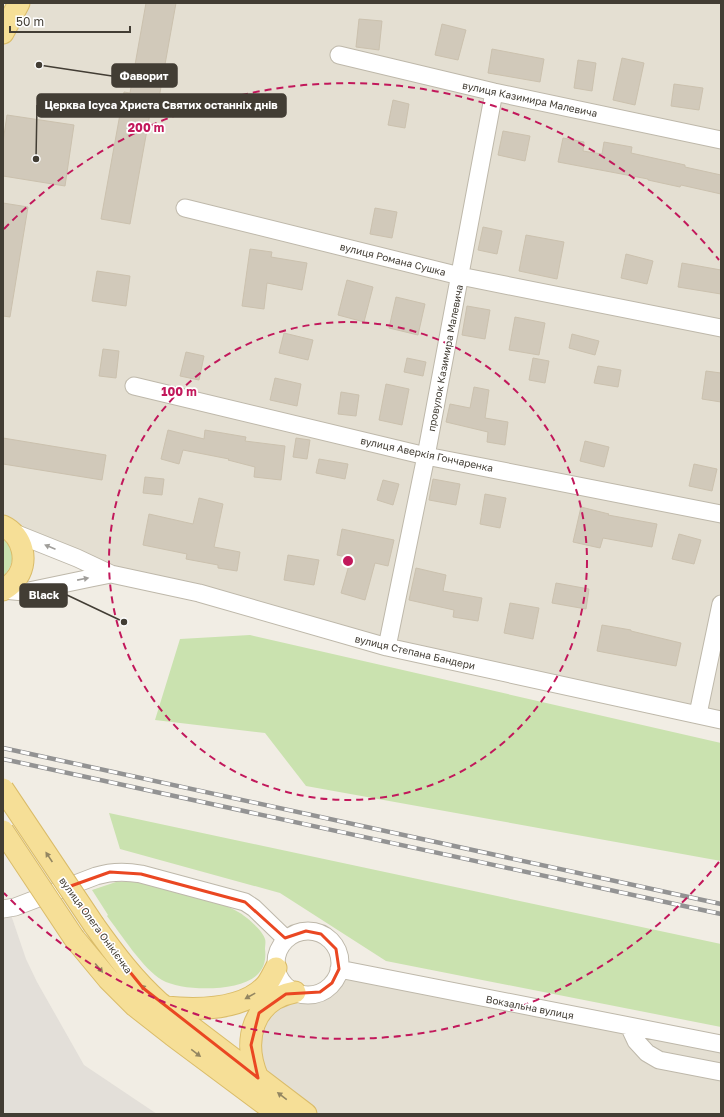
<svg xmlns="http://www.w3.org/2000/svg" width="724" height="1117" viewBox="0 0 724 1117" font-family="'Golos Text',sans-serif">
  <style>
    .residential { fill: #e4dfd2 }
    .industrial { fill: #e3dfd9 }
    .green { fill: #cae2af }
    .building { fill: #d1c9ba; stroke: #cbc1ae }
    .lines { fill: none; stroke-linecap: round; stroke-linejoin: round }
    .minor-casing { stroke: #beb8aa; stroke-width: 19 }
    .major-casing { stroke: #dabc69; stroke-width: 23 }
    .minor { stroke: #fff; stroke-width: 17 }
    .major { stroke: #f6df97; stroke-width: 21 }
    .rail-casing { stroke: #939393; stroke-width: 4.5 }
    .rail { stroke: #fff; stroke-width: 3; stroke-dasharray: 9; stroke-linecap: butt }
    .major-bridge-casing { stroke: #dabc69; stroke-width: 23; stroke-linecap: butt }
    .major-bridge { stroke: #f6df97; stroke-width: 21 }
    .oneway { fill: #a09e9a }
    .oneway2 { fill: #938661 }
    .marked { fill: none; stroke: #ea4722; stroke-width: 3; stroke-linejoin: round }
    .ring { fill: none; stroke: #c2185b; stroke-width: 2; stroke-dasharray: 7 5 }
    .labels { text-anchor: middle; dominant-baseline: central; stroke-width: 3.5; stroke-linejoin: round; paint-order: stroke }
    .street-label { font-size: 10px; fill: #423d34; stroke: #fff }
    .centre { fill: #c2185b; stroke: #fff; stroke-width: 2 }
    .ring-label { font-size: 12px; text-anchor: middle; font-weight: bold; fill: #c2185b; stroke: #fff; stroke-width: 3.5; stroke-linejoin: round; paint-order: stroke }
    .leader { fill: none; stroke: #423d34; stroke-width: 1.5 }
    .callout-dot { fill: #423d34; stroke: #fff; stroke-width: 1.5 }
    .callout { fill: #423d34; stroke: #423d34; stroke-width: 1.5 }
    .callout-label { font-size: 11px; text-anchor: middle; font-weight: bold; fill: #fff }
  </style>
  <rect width="100%" height="100%" fill="#f1ede4"/>
  <path class="residential" d="M19 3H721V720L111 574 3 524V33Z
    M338 974 721 1044V1114H306L255 1071 256 1020 305 995H310L320 992 329 987 332 983Z"/>
  <path class="industrial" d="M3 907 9 909 26 959 37 982 84 1065 157 1114H3Z"/>
  <path class="green" d="M3 536C16 548 15 565 3 576Z
    M250 635 721 743V861L306 786 265 733 155 720 180 639Z
    M109 813 721 944V1027L386 961 280 893 120 849Z
    M131 881 139 882C156 887 174 891 192 896 208 900 225 904 240 913 248 918 263 931 265 939 266 942 265 946 265 949 266 958 265 967 258 974 241 992 183 992 162 980 144 970 120 933 107 916L108 915 92 890 116 882Z"/>
  <path class="building" d="M146 3H176L159 98 153 97 130 224 101 219 124 92 130 93Z
    M359 19 382 21 379 50 356 47Z
    M442 24 466 30 458 60 435 55Z
    M492 49 544 59 540 82 488 73Z
    M622 58 644 63 635 105 613 100Z
    M578 60 596 63 592 91 574 88Z
    M674 84 703 88 699 110 671 106Z
    M393 100 409 104 405 128 388 125Z
    M7 115 74 125 65 186 3 176V142Z
    M503 131 530 136 525 161 498 155Z
    M563 138 584 142 583 151 602 154 604 142 632 147 631 153 685 165V167L721 175V194L681 185 680 187 648 180V179L558 162Z
    M3 203 28 207 10 317 3 316Z
    M375 208 397 212 392 238 370 234Z
    M483 227 502 231 497 254 478 250Z
    M526 235 564 242 557 279 519 271Z
    M250 249 272 252 271 257 307 263 302 290 267 283 264 309 242 306Z
    M626 254 653 261 647 284 621 278Z
    M682 263 721 270V294L678 287Z
    M97 271 130 276 126 306 92 301Z
    M347 280 373 287 364 322 338 315Z
    M396 297 425 304 418 335 389 328Z
    M467 306 490 310 485 339 462 335Z
    M515 317 545 323 539 355 509 350Z
    M284 333 313 340 308 360 279 353Z
    M572 334 599 341 595 355 569 348Z
    M103 349 119 351 116 378 99 376Z
    M186 352 204 356 199 380 180 376Z
    M407 358 426 362 423 376 404 372Z
    M533 358 549 361 545 383 529 380Z
    M598 366 621 370 618 387 594 383Z
    M706 371 721 373V402L702 399Z
    M275 378 301 384 297 406 270 400Z
    M386 384 409 389 402 425 379 420Z
    M474 387 489 390 485 418 508 422 505 445 487 442 488 432 446 422 450 404 470 408Z
    M341 392 359 395 356 416 338 414Z
    M168 430 204 439 205 430 246 437 245 441 285 446 281 480 254 477 255 467 228 460 229 459 183 450 179 464 161 459Z
    M3 438 106 455 102 480 3 464Z
    M296 438 310 440 307 459 293 457Z
    M585 441 609 447 604 467 580 461Z
    M319 459 348 464 345 479 316 473Z
    M694 464 717 469 712 491 689 486Z
    M145 477 164 479 162 495 143 493Z
    M433 479 460 484 456 505 429 500Z
    M383 480 399 484 393 505 377 500Z
    M485 494 506 498 500 528 480 524Z
    M199 498 223 504 214 547 240 552 237 571 218 568V565L186 559 187 554 143 545 149 514 193 524Z
    M581 507 609 514 608 515 657 524 652 547 603 538 600 548 573 542Z
    M342 529 394 540 388 566 375 563 365 600 341 593 351 558 337 555Z
    M679 534 701 540 694 564 672 559Z
    M288 555 319 560 314 585 284 580Z
    M416 568 446 575 443 591 482 598 478 621 453 617 454 610 409 600Z
    M556 583 589 589 586 609 552 603Z
    M510 603 539 608 533 639 504 633Z
    M602 625 631 630V631L681 643 676 666 597 651Z"/>
  <g class="lines">
    <g class="minor-casing">
      <path id="minor" d="M339 55 494 92 721 140
        M185 208 460 276 721 328
        M134 386 426 456 721 514
        M12 532 77 558 111 574 199 593 387 647 721 720
        M3 590 24 592 91 578 111 574
        M387 647 426 456 494 92
        M698 714 721 604
        M3 909 15 907 96 876C112 871 125 871 141 874L245 902 254 908 286 939
        M276 963a32 32 0 1 1 64 0a32 32 0 1 1-64 0Z
        M339 969 721 1044
        M629 1026 636 1041 647 1053 659 1060 721 1072"/>
    </g>
    <g class="major-casing">
      <path id="major" d="M3 33 19 3
        M3 526C23 535 30 563 15 580 12 584 8 587 3 590
        M94 925C114 953 134 980 160 1003L306 1114
        M74 938 108 979 135 1006 172 1035 278 1114
        M165 1007C197 1010 244 1011 267 984 270 980 273 974 276 968
        M258 1078C242 1041 252 1000 295 992"/>
    </g>
    <use href="#minor" class="minor"/>
    <use href="#major" class="major"/>
    <g class="rail-casing">
      <path id="rail" d="M3 748 721 904
        M3 759 721 914"/>
    </g>
    <use href="#rail" class="rail"/>
    <g class="major-bridge-casing">
      <path id="major-bridge" d="M3 789 94 925
        M3 831 74 938"/>
    </g>
    <use href="#major-bridge" class="major-bridge"/>
  </g>
  <defs><path id="oneway-solid" d="M-6-.8H1V-3.2L6.5 0L1 3.2V.8H-6Z"/></defs>
  <g class="oneway">
    <use href="#oneway-solid" transform="translate(50 547) rotate(-157)"/>
    <use href="#oneway-solid" transform="translate(83 579) rotate(-11)"/>
  </g>
  <g class="oneway2">
    <use href="#oneway-solid" transform="translate(49 857) rotate(-124)"/>
    <use href="#oneway-solid" transform="translate(99 968) rotate(50)"/>
    <use href="#oneway-solid" transform="translate(145 989) rotate(-135)"/>
    <use href="#oneway-solid" transform="translate(250 996) rotate(151)"/>
    <use href="#oneway-solid" transform="translate(196 1053) rotate(37)"/>
    <use href="#oneway-solid" transform="translate(282 1096) rotate(-143)"/>
  </g>
  <path class="marked" d="M110 872 141 874 245 902 285 938 306 931 321 934 336 949 339 969 332 983 320 992 286 994 259 1013 251 1045 258 1078 143 988 112 950 68 887Z"/>
  <g class="ring">
    <circle cx="348" cy="561" r="239"/>
    <path d="M719 862A478 478 0 0 1 4 893M4 229A478 478 0 0 1 719 260"/>
  </g>
  <g class="labels">
    <g class="street-label">
      <text transform="translate(530 99) rotate(12)">вулиця Казимира Малевича</text>
      <text transform="translate(393 259) rotate(14)">вулиця Романа Сушка</text>
      <text transform="translate(445 358) rotate(-79)">провулок Казимира Малевича</text>
      <text transform="translate(427 454) rotate(12)">вулиця Аверкія Гончаренка</text>
      <text transform="translate(415 652) rotate(13)">вулиця Степана Бандери</text>
      <text transform="translate(96 925) rotate(54)">вулиця Олега Онікієнка</text>
      <text transform="translate(530 1007) rotate(11)">Вокзальна вулиця</text>
    </g>
  </g>
  <circle cx="348" cy="561" r="6" class="centre"/>
  <g class="ring-label">
    <text x="146" y="132">200 m</text>
    <text x="179" y="396">100 m</text>
  </g>
  <path class="leader" d="M39 65L112 76M36 159L37 105M124 622L67 595"/>
  <g class="callout-dot">
    <circle cx="39" cy="65" r="4"/>
    <circle cx="36" cy="159" r="4"/>
    <circle cx="124" cy="622" r="4"/>
  </g>
  <g class="callout">
    <rect x="112" y="64" width="65" height="23" rx="4"/>
    <rect x="37" y="94" width="249" height="23" rx="4"/>
    <rect x="20" y="584" width="47" height="23" rx="4"/>
  </g>
  <g class="callout-label">
    <text x="144" y="80">Фаворит</text>
    <text x="161" y="109">Церква Ісуса Христа Святих останніх днів</text>
    <text x="44" y="599">Black</text>
  </g>
  <rect width="724" height="1117" fill="none" stroke="#423d34" stroke-width="8"/>
  <path d="M10 26v6h120v-6" fill="none" stroke="#423d34" stroke-width="2"/>
  <text x="16" y="26" font-size="12" fill="#423d34" stroke="#ffffff" stroke-width="3" paint-order="stroke">50 m</text>
</svg>
